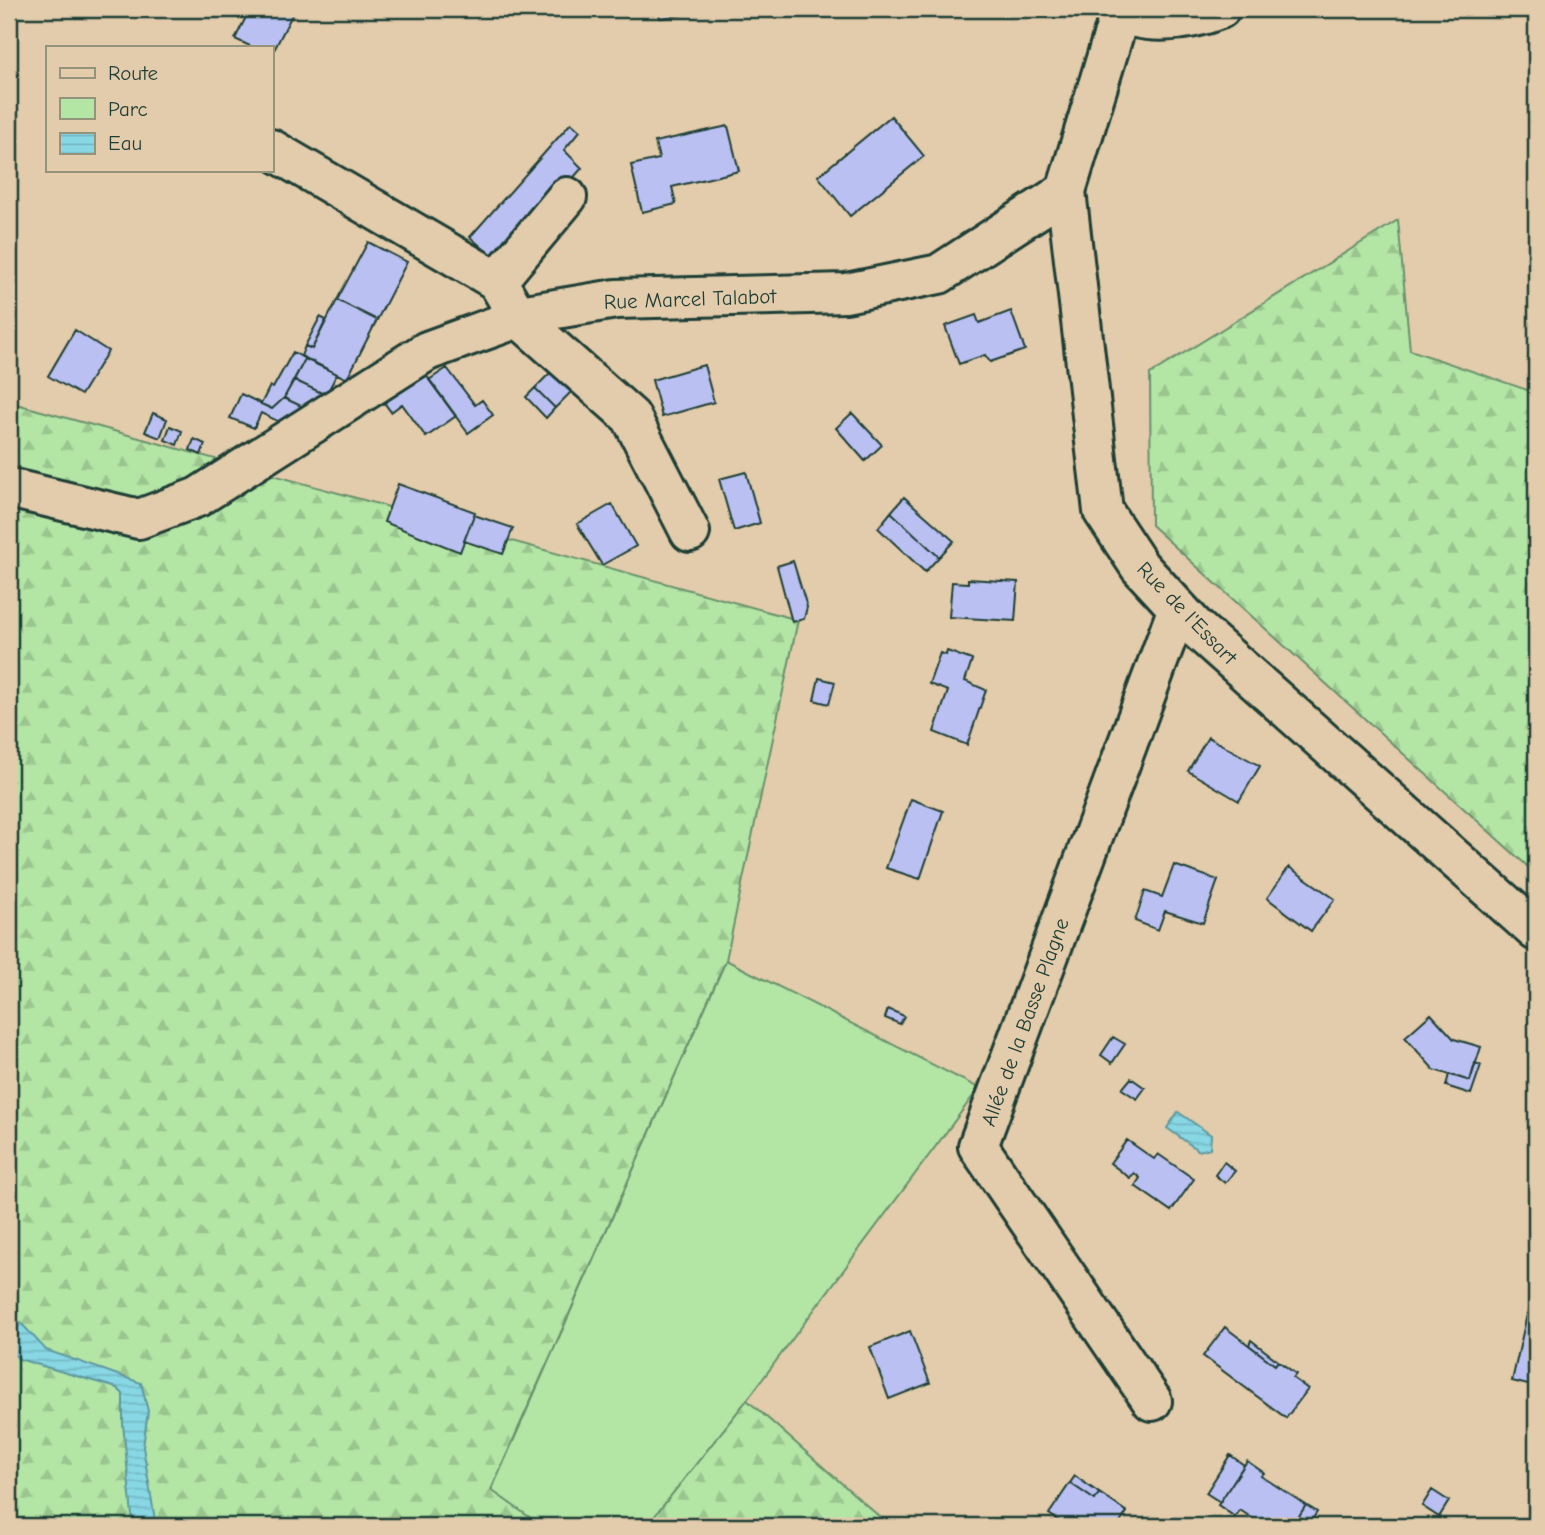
<svg xmlns="http://www.w3.org/2000/svg" width="1545" height="1535" viewBox="0 0 1545 1535" font-family="'Comic Neue',sans-serif">
  <style>
    .green { fill: #b3e5a5; stroke: #69916c; stroke-width: 2 }
    .forest { fill: url(#forest-firs); stroke: #69916c; stroke-width: 2 }
    .water { fill: url(#water-rules); stroke: #5e999e; stroke-width: 2 }
    .building { fill: #bac1f2; stroke: #1f3d34; stroke-width: 2 }
    .lines { fill: none; stroke-linecap: round; stroke-linejoin: round }
    .minor-casing { stroke: #1f3d34; stroke-width: 44 }
    .minor { stroke: #e2ccab; stroke-width: 38 }
    .labels { text-anchor: middle; dominant-baseline: central; stroke-width: 7; stroke-linejoin: round; paint-order: stroke }
    .street-label { font-size: 21px; fill: #1f3d34; stroke: #e2ccab }
  </style>
  <defs>
    <pattern id="forest-firs" width="22" height="20" patternUnits="userSpaceOnUse" patternTransform="scale(1.75)"><rect width="22" height="20" fill="#b3e5a5"/><path d="M5 1l3.5 6h-7zM16 11l3.5 6h-7z" fill="#9ac58f"/></pattern>
    <pattern id="water-rules" width="6" height="5" patternUnits="userSpaceOnUse" patternTransform="scale(1.75)"><rect width="6" height="5" fill="#88d7e5"/><path d="M0 2.5h6" fill="none" stroke="#75b9c5"/></pattern>
  </defs>
  <rect width="100%" height="100%" fill="#e2ccab"/>
  <filter id="ink" filterUnits="userSpaceOnUse"><feTurbulence type="fractalNoise" baseFrequency=".0143" numOctaves="2"/><feDisplacementMap in="SourceGraphic" scale="14" xChannelSelector="R" yChannelSelector="G"/><feConvolveMatrix kernelMatrix="1 2 1 2 8 2 1 2 1" color-interpolation-filters="sRGB"/></filter>
  <g filter="url(#ink)">
    <path class="green" d="M726 960 979 1088 747 1400 647 1526H542L491 1491Z"/>
    <path class="forest" d="M1398 220 1410 350 1536 393V874L1151 525 1150 374Z
      M9 402 798 620 726 960 491 1490 542 1526H9Z
      M747 1400 890 1526H647Z"/>
    <path class="water" d="M1178 1112 1211 1135 1210 1148 1199 1151 1167 1128Z
      M9 1315 21 1323 46 1350 141 1383 148 1411 143 1447 156 1526H133L123 1424V1394L117 1388 19 1359 9 1350Z"/>
    <path class="building" d="M250 9H295L271 56V47H252L235 39Z
      M658 9H705L706 12 660 18Z
      M891 116 924 156 850 216 818 176Z
      M571 123 580 131 564 150 582 168 499 262 470 237Z
      M728 126 739 171 672 187 676 204 642 212 631 165 659 159 655 142Z
      M368 242 407 262 377 320 337 300Z
      M337 300 377 320 347 379 301 356 305 346 312 349Z
      M1011 311 1025 350 990 362 985 355 959 364 945 326 976 315 979 323Z
      M320 317 326 320 312 349 305 346Z
      M75 330 108 351 81 395 48 376Z
      M293 352 305 359 284 398 272 409 261 404 270 386 273 388Z
      M305 359 337 374 326 395 294 380Z
      M704 365 714 402 662 417 652 380Z
      M421 368 456 416 426 437 402 404 391 412 380 397Z
      M447 368 475 405 482 400 493 415 468 433 429 380Z
      M551 372 571 392 555 408 535 388Z
      M294 380 326 395 316 413 284 398Z
      M535 388 555 408 546 418 526 397Z
      M241 394 272 409 284 398 316 413 290 427 261 413 254 428 230 418Z
      M153 413 167 419 160 438 145 432Z
      M852 413 882 445 865 461 836 428Z
      M170 426 182 431 177 445 165 440Z
      M194 439 205 444 201 455 190 450Z
      M746 472 760 523 734 531 719 479Z
      M398 484 475 512 460 552 384 522Z
      M904 497 954 541 939 557 891 512Z
      M612 504 636 546 602 565 577 524Z
      M891 512 939 557 925 572 878 528Z
      M474 515 513 528 503 554 464 541Z
      M793 561 807 607 804 619 792 622 777 566Z
      M968 579 1018 582 1015 621 949 617 952 582 968 583Z
      M947 651 972 660 965 681 986 690 967 745 934 732 948 691 929 684 940 653 946 655Z
      M819 678 835 682 829 704 814 700Z
      M1208 737 1260 766 1239 801 1188 771Z
      M911 799 943 811 920 879 886 868Z
      M1174 865 1218 880 1203 923 1165 911 1158 930 1135 921 1145 891 1162 897Z
      M1289 867 1335 899 1311 931 1267 898Z
      M888 1009 904 1016 900 1024 885 1018Z
      M1431 1014 1454 1039 1481 1047 1470 1081 1434 1070 1405 1037Z
      M1113 1037 1125 1044 1112 1063 1101 1055Z
      M1475 1063 1481 1065 1471 1094 1446 1086 1449 1074 1470 1081Z
      M1131 1078 1145 1088 1137 1099 1122 1089Z
      M1127 1140 1154 1159 1158 1154 1194 1179 1171 1211 1135 1186 1140 1178 1134 1173 1130 1178 1110 1163Z
      M1224 1162 1235 1171 1225 1183 1215 1175Z
      M1528 1310 1536 1312V1387L1512 1381Z
      M1225 1327 1275 1365 1278 1361 1296 1374 1293 1378 1308 1389 1286 1418 1203 1356Z
      M910 1331 930 1383 889 1399 870 1347Z
      M1251 1340 1278 1361 1275 1365 1249 1345Z
      M1230 1455 1244 1465 1220 1502 1206 1493Z
      M1247 1461 1264 1473 1261 1476 1306 1505 1299 1516 1310 1523 1308 1526H1264L1240 1510 1235 1517 1218 1505Z
      M1075 1476 1099 1493 1095 1500 1070 1483Z
      M1070 1483 1095 1500 1099 1493 1127 1512 1118 1526H1067L1049 1514Z
      M1432 1490 1449 1501 1439 1517 1422 1506Z
      M1306 1505 1317 1512 1310 1523 1299 1516Z"/>
    <g class="lines">
      <g class="minor-casing">
        <path id="minor" d="M1112 9C1145 27 1187 22 1220 9
          M1120 13 1066 191 1103 511 1140 567 1197 629 1536 931
          M271 149 497 281 519 318 631 417 690 532
          M497 281 567 197
          M9 488 139 519 198 497 427 351 532 313 616 299 846 293 939 274 1066 191
          M1152 1401 978 1146 1178 608"/>
      </g>
      <use href="#minor" class="minor"/>
    </g>
  </g>
  <g class="labels">
    <g class="street-label">
      <text transform="translate(690 299) rotate(-2)">Rue Marcel Talabot</text>
      <text transform="translate(1187 613) rotate(46)">Rue de l'Essart</text>
      <text transform="translate(1025 1022) rotate(-70)">Allée de la Basse Plagne</text>
    </g>
  </g>
  <rect width="1545" height="1535" fill="none" stroke="#e2ccab" stroke-width="35"/>
  <rect x="18" y="18" width="1510" height="1500" fill="none" stroke="#1f3d34" stroke-width="2.5" filter="url(#ink)"/>
  <rect x="46" y="46" width="228" height="126" fill="#e2ccab" stroke="#94937b" stroke-width="2"/>
  <rect x="60" y="68" width="35" height="10" fill="#e2ccab" stroke="#94937b" stroke-width="2"/>
  <text x="108" y="80" font-size="21" fill="#1f3d34">Route</text>
  <rect x="60" y="98" width="35" height="21" fill="#b3e5a5" stroke="#94937b" stroke-width="2"/>
  <text x="108" y="116" font-size="21" fill="#1f3d34">Parc</text>
  <rect x="60" y="133" width="35" height="21" fill="url(#water-rules)" stroke="#94937b" stroke-width="2"/>
  <text x="108" y="150" font-size="21" fill="#1f3d34">Eau</text>
</svg>
